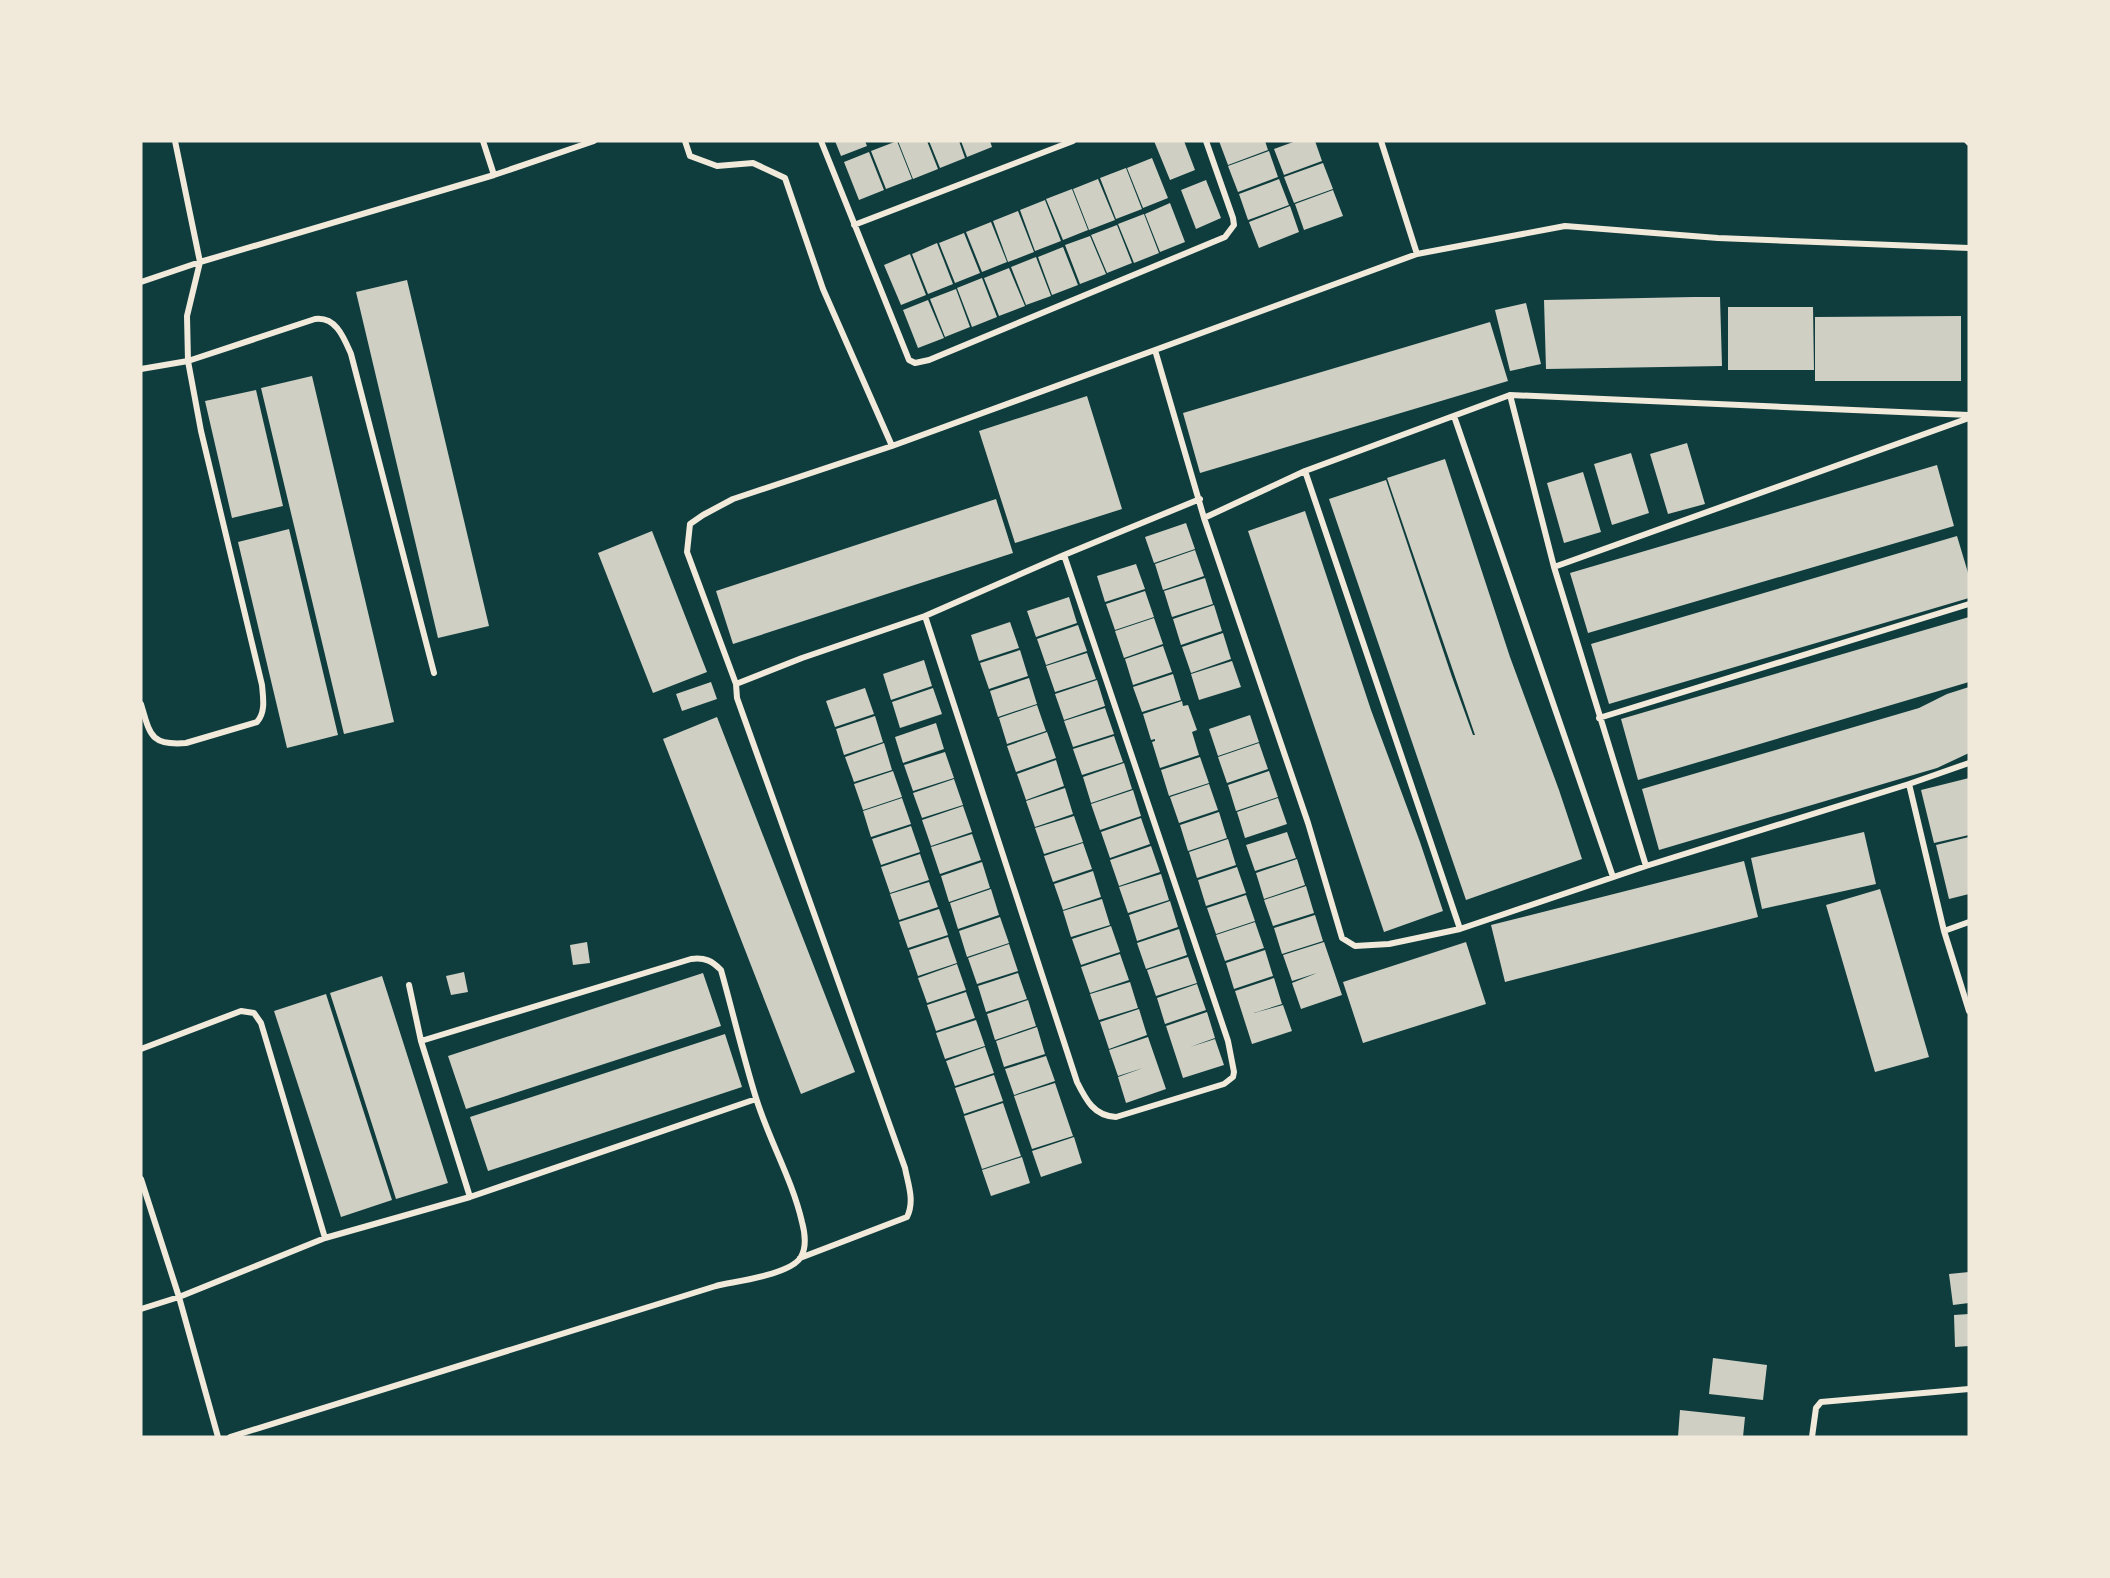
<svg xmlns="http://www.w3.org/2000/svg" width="2110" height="1578" viewBox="0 0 2110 1578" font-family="'Alegreya Sans',sans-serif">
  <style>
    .building { fill: #cfcfc3 }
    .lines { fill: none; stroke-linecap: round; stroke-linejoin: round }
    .minor { stroke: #f1e9da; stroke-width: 6 }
  </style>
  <rect width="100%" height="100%" fill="#0f3d3e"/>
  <path class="building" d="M835 141H865L867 146 841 156Z
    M897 141 912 179 886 189 871 151Z
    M898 141H927L938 169 913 179Z
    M929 141H959L965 158 940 168Z
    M961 141H990L992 147 967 157Z
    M1154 141H1184L1195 170 1170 180Z
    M1219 141H1265L1268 150 1228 165Z
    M1296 141H1315L1322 161 1284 175 1274 149Z
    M1269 151 1278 177 1238 192 1228 166Z
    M869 152 884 190 859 200 844 162Z
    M1152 158 1168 198 1143 208 1127 168Z
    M1323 163 1333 189 1294 203 1284 177Z
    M1126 168 1142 209 1116 219 1100 178Z
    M1098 179 1115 220 1089 230 1073 189Z
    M1279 179 1289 205 1248 220 1239 194Z
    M1206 180 1221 218 1196 229 1181 190Z
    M1072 189 1088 230 1063 240 1046 199Z
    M1333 190 1343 216 1304 230 1295 204Z
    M1045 200 1061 241 1035 251 1020 210Z
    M1170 203 1185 242 1160 252 1145 214Z
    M1290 206 1299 232 1259 248 1249 222Z
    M1018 211 1034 252 1008 262 993 221Z
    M1144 214 1159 253 1134 263 1118 224Z
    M991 222 1007 262 982 272 966 232Z
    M1117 225 1132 263 1107 273 1091 235Z
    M964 233 980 273 955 283 939 243Z
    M1090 236 1106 274 1080 284 1065 245Z
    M937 243 953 284 928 294 912 254Z
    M1063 247 1078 285 1052 295 1038 257Z
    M910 254 926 295 901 305 884 265Z
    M1036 257 1051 296 1026 305 1011 267Z
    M1009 268 1025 306 999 316 984 278Z
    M982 278 997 317 972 327 957 288Z
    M407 280 489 626 438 638 356 292Z
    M956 289 970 327 945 337 930 299Z
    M1693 297H1720L1722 366 1546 369 1544 300Z
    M928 300 944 338 918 348 903 310Z
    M1526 303 1541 364 1510 371 1495 310Z
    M1728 307H1813L1814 370H1728Z
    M1961 316V381H1815V317Z
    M1490 322 1508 381 1200 473 1183 413Z
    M312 376 394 722 344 734 261 388Z
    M256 390 283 506 232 518 205 401Z
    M1087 396 1122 509 1015 543 979 431Z
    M1687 443 1705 504 1668 514 1650 454Z
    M1631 453 1649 513 1612 525 1594 464Z
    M1445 459 1510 657 1559 790 1582 859 1466 900 1329 499 1386 480 1452 677 1473 735H1475L1387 478Z
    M1937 465 1954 526 1588 633 1570 573Z
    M1583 472 1601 532 1564 543 1547 483Z
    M996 499 1013 553 733 644 716 591Z
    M1305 511 1371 710 1420 842 1443 911 1384 932 1248 531Z
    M1186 523 1195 549 1154 563 1145 537Z
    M289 529 338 735 287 748 238 542Z
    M652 531 707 672 653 693 598 553Z
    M1957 536 1969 576V598L1609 704 1591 644Z
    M1195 550 1204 576 1163 590 1155 564Z
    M1136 564 1145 589 1105 602 1097 576Z
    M1205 578 1213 604 1172 617 1164 591Z
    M1145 591 1154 617 1115 630 1106 604Z
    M1069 597 1077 623 1036 637 1027 611Z
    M1214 605 1222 631 1181 645 1173 619Z
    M1969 617V682L1638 780 1621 719Z
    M1154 618 1163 644 1124 658 1115 631Z
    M1010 622 1019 648 979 661 971 635Z
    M1078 625 1087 651 1046 665 1037 639Z
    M1223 633 1231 659 1191 673 1182 647Z
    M1163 646 1172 672 1133 685 1125 659Z
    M1020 650 1028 676 989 689 980 663Z
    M1087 653 1096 679 1055 692 1046 666Z
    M924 660 932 686 891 700 883 674Z
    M1232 661 1241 687 1199 700 1191 674Z
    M1173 674 1181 700 1142 712 1133 687Z
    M1029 678 1037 704 998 717 990 691Z
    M1097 680 1105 706 1064 720 1055 694Z
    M711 682 717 699 682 711 676 694Z
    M1969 687V753L1937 768 1659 850 1642 789 1919 708 1947 694Z
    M865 688 874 714 835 727 826 701Z
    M933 688 942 714 900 728 892 702Z
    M1182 701 1183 706 1188 705 1197 730 1192 732 1199 755 1160 768 1152 742 1155 741V739L1151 740 1143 714Z
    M1037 705 1046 731 1007 744 999 718Z
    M1105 708 1114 734 1073 747 1064 721Z
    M1250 715 1259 742 1218 756 1209 729Z
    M875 716 883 742 844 755 836 729Z
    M717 717 855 1072 801 1094 663 739Z
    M936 723 944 749 903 763 895 737Z
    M1047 732 1056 758 1016 772 1007 746Z
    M1114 736 1123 762 1082 775 1073 749Z
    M884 743 892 770 854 782 845 757Z
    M1259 743 1268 769 1227 783 1218 757Z
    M945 752 954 778 913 791 904 765Z
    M1200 757 1209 783 1169 796 1161 770Z
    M1056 760 1064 786 1026 800 1017 774Z
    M1124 763 1132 789 1091 803 1083 777Z
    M893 771 902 797 863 810 854 784Z
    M1269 771 1278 797 1236 811 1228 785Z
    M1969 778V835L1934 843 1921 790Z
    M954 779 963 805 922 818 913 793Z
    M1209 784 1218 810 1179 823 1170 797Z
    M1065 788 1073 814 1035 827 1026 801Z
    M1133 790 1141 816 1100 830 1091 804Z
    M902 798 911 824 871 837 863 811Z
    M1278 798 1287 824 1245 838 1237 812Z
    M963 806 972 832 931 846 922 820Z
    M1219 812 1227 838 1188 851 1180 825Z
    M1074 816 1083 842 1044 854 1035 828Z
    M1141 818 1150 844 1110 858 1101 832Z
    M911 826 920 852 881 865 872 839Z
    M1287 832 1296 858 1255 871 1246 845Z
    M1864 832 1876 884 1762 909 1751 858Z
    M972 834 981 860 940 874 931 847Z
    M1969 837V894L1949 899 1936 845Z
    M1228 839 1236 865 1197 878 1189 852Z
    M1083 843 1092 869 1053 882 1044 856Z
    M1151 846 1160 872 1119 886 1110 860Z
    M920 854 929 880 890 893 881 867Z
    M1297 859 1305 885 1264 899 1256 873Z
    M1744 861 1758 917 1505 982 1491 925Z
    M982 862 990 888 949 902 941 876Z
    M1237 867 1246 893 1206 906 1198 880Z
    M1093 871 1101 897 1063 910 1054 884Z
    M1161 874 1169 900 1128 913 1119 887Z
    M929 882 938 907 899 920 890 894Z
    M1306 886 1314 913 1273 926 1264 900Z
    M991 889 999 915 958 929 950 903Z
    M1880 889 1929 1057 1875 1072 1826 905Z
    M1246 895 1255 921 1216 934 1207 908Z
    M1102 899 1110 925 1071 937 1063 911Z
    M1170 901 1178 927 1137 941 1129 915Z
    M939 909 948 935 908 948 899 922Z
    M1315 915 1323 941 1282 954 1274 928Z
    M1000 917 1009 943 967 957 959 931Z
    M1255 922 1264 948 1225 961 1216 935Z
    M1111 926 1120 952 1081 965 1072 939Z
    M1179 929 1187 955 1146 969 1137 943Z
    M948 937 957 963 918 976 909 950Z
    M587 942 590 963 573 965 570 945Z
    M1324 942 1342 995 1301 1009 1292 983 1317 973 1292 981 1283 955Z
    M1466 942 1486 1004 1363 1043 1343 982Z
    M1009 944 1018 971 977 984 968 958Z
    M1265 950 1273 976 1234 989 1226 963Z
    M1120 954 1129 980 1090 993 1081 967Z
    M1188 957 1197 983 1156 996 1147 970Z
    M957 964 966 990 927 1003 918 978Z
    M464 972 468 992 451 995 446 976Z
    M703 973 721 1026 466 1109 448 1056Z
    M1018 973 1027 999 986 1012 978 986Z
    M382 976 448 1183 396 1199 330 993Z
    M1274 978 1282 1004 1254 1013 1283 1005 1292 1031 1252 1044 1235 991Z
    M1130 982 1138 1008 1099 1020 1090 994Z
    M1197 984 1206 1010 1165 1024 1157 998Z
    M966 992 975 1018 936 1031 927 1005Z
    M326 994 392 1200 341 1217 274 1011Z
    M1028 1000 1036 1026 995 1040 987 1014Z
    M1139 1009 1147 1035 1109 1049 1100 1022Z
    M1207 1012 1215 1038 1190 1047 1215 1039 1224 1065 1183 1078 1166 1026Z
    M976 1020 985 1046 945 1059 936 1033Z
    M1037 1027 1045 1054 1004 1067 996 1041Z
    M725 1034 742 1087 488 1171 470 1117Z
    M1148 1037 1166 1089 1126 1103 1118 1077 1143 1068 1118 1076 1109 1050Z
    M985 1047 994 1073 955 1086 946 1061Z
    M1046 1056 1055 1081 1014 1095 1005 1069Z
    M994 1075 1003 1101 964 1114 955 1088Z
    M1055 1083 1073 1136 1032 1149 1014 1096Z
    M1003 1103 1021 1156 982 1169 964 1116Z
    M1074 1137 1082 1163 1041 1177 1032 1151Z
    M1022 1157 1030 1183 991 1196 982 1170Z
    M1969 1272V1303L1953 1305 1949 1274Z
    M1969 1314V1346L1955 1347 1954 1315Z
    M1713 1358 1767 1365 1763 1400 1709 1394Z
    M1680 1410 1745 1417 1743 1437H1678Z"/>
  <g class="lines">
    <path class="minor" d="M685 141 690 156 717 166 753 163 785 178 823 289 892 446
      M821 141 909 360 915 363 929 360 1225 237 1234 225 1233 218 1206 141
      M1381 141 1417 254
      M1967 141 1969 143
      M494 175 594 141
      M854 225 1073 141
      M141 282 200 262 494 175 483 141
      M141 369 188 361 315 319C336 316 344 338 351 354L434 673
      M1510 395 1969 415
      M1454 416 1613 877
      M1305 471 1460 929 1646 866 1909 784
      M1204 518 1305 471 1510 395 1554 567 1646 866
      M1554 567 1969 418
      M925 616 1077 1082C1086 1100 1094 1116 1116 1117L1224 1084 1233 1077 1234 1072 1228 1041 1064 555
      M736 684 687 552 690 524 703 515 733 499 892 446 1155 350
      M141 704C150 734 150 746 186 743L257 722C266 712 263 697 262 685L201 431 188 361 187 316 200 262 175 141
      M1599 718 1969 604
      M1969 763 1909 784 1944 931 1969 1011
      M1460 929 1389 944 1355 946 1342 938 1308 823 1204 518 1155 350 1417 254 1565 226 1718 238 1969 248
      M1944 931 1969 922
      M409 985 421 1041 470 1197
      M141 1049 241 1011 254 1013 261 1023 325 1238
      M141 1179 179 1297 218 1437
      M800 1258 907 1217C915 1201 908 1184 905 1168L737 698 736 684 802 658 925 616 1064 555 1200 499
      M141 1309 179 1297 325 1238 470 1197 756 1099
      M230 1437 716 1286C736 1281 790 1275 801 1257 807 1246 805 1233 802 1222 792 1179 769 1140 756 1098 743 1056 733 1013 721 970 712 961 705 957 691 959L421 1041
      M1812 1437 1816 1408 1821 1402 1969 1389"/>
  </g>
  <rect width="2110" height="1578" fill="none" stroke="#f1e9da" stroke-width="285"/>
</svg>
